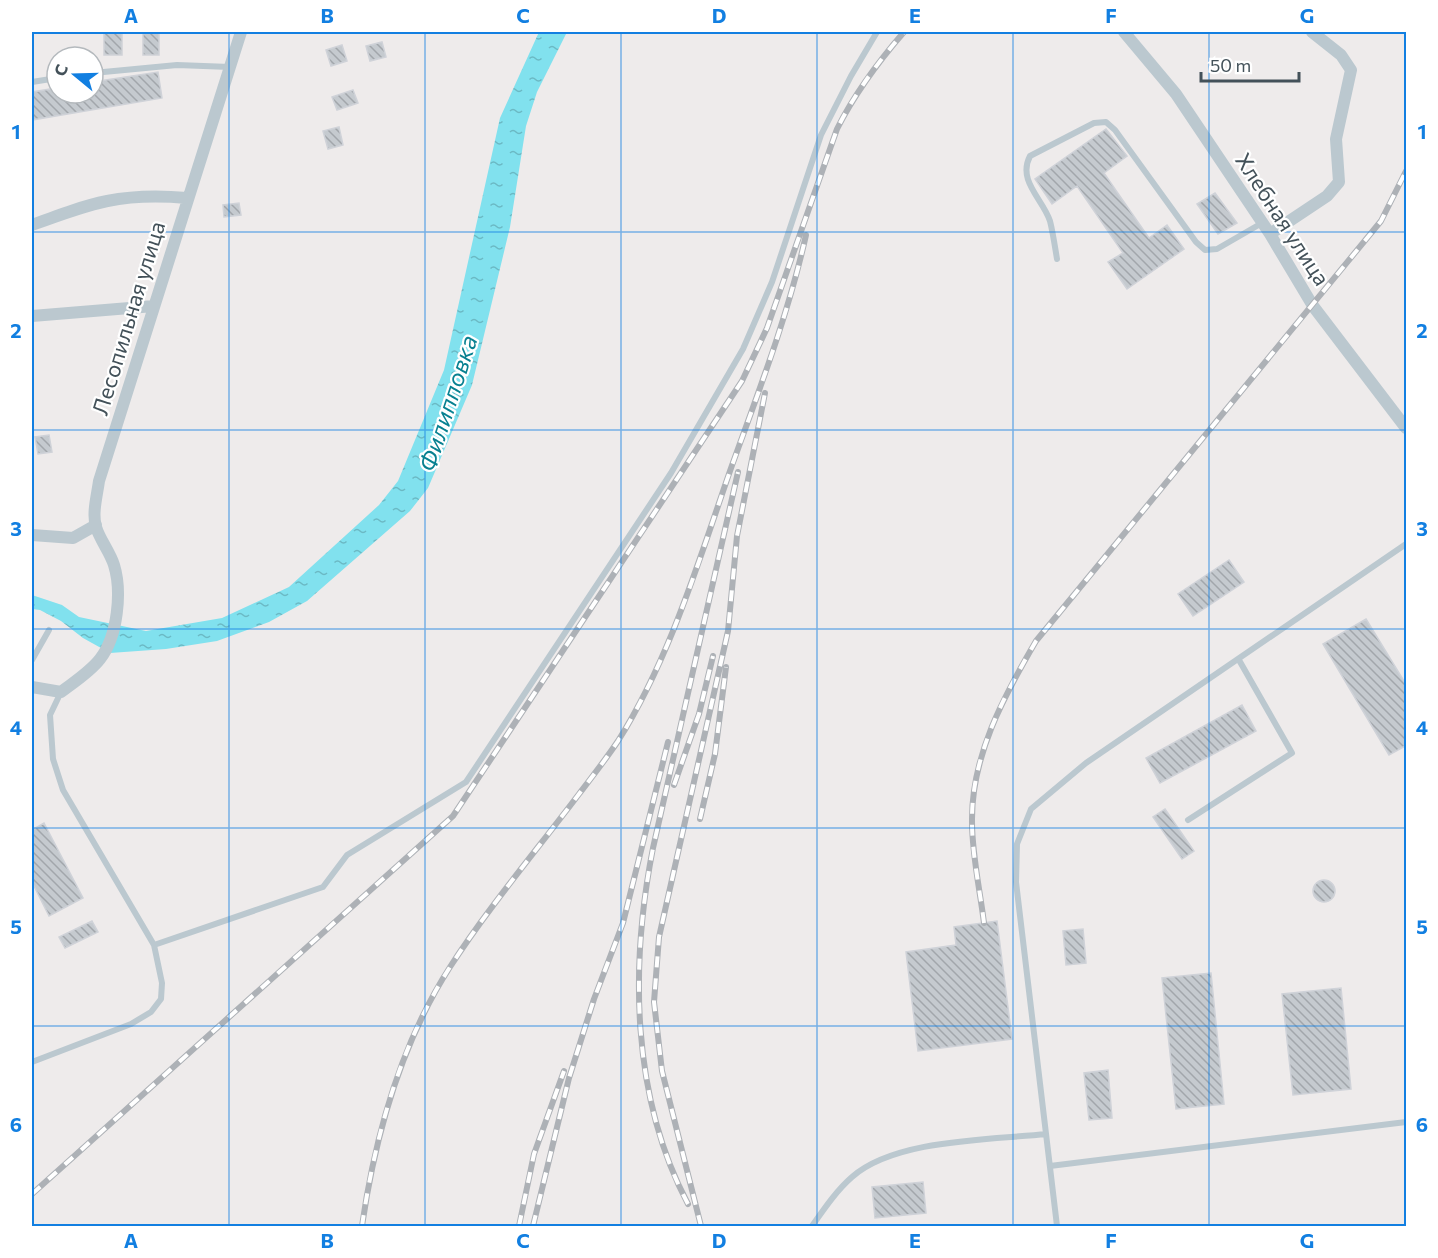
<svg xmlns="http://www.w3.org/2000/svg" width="1438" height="1258" viewBox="0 0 1438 1258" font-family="Commissioner,sans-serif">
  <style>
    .water { fill: url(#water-ripples) }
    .building { fill: url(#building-back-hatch); stroke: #cfd2d8; stroke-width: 1.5 }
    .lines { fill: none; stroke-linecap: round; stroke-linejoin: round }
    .service { stroke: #bbc8cf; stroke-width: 6 }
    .minor { stroke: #bbc8cf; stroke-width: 12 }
    .rail-casing { stroke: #adb1b6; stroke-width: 6 }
    .rail { stroke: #fff; stroke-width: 4; stroke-dasharray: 11; stroke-linecap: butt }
    .grid { fill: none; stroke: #127fe1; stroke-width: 1.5; stroke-opacity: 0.55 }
    .labels { text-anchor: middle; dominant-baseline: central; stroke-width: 4.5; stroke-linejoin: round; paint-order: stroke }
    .street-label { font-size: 22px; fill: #435159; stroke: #fff }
    .water-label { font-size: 24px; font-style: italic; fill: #088191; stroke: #fff }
    .neatline { fill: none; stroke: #127fe1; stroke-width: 2 }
    .grid-label { font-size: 20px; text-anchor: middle; font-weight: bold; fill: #127fe1 }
  </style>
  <defs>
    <pattern id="water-ripples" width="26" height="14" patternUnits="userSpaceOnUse" patternTransform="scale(1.5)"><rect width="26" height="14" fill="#81e1ee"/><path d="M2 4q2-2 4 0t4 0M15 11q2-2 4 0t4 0" fill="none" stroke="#6bb9c4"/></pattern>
    <pattern id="building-back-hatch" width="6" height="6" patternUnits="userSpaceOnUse" patternTransform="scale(1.5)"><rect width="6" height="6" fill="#c5cacf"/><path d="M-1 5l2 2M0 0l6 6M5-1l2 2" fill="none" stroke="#a2a6ab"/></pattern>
  </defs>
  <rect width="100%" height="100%" fill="#eeebeb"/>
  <path class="water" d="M539 32H567L537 92 526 126 510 227 472 385 428 488 410 511 307 601 269 622 217 641 166 649 110 653 83 638 61 621 40 610 32 609V595L62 605 79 617 146 631 222 618 289 587 379 505 398 481 444 370 500 118Z"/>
  <path class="building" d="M104 32H122V55H104Z
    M143 32H159V55H143Z
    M382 42 386 57 370 61 366 46Z
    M342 45 347 61 331 66 326 50Z
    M158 72 162 98 32 120V92L57 88V93H93V82Z
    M353 90 358 103 337 110 332 97Z
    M339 127 343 145 328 149 323 131Z
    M1106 129 1127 156 1104 173 1117 192 1149 238 1167 225 1184 249 1127 289 1108 262 1123 253 1077 186 1052 204 1035 179Z
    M1215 193 1237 223 1218 234 1197 204Z
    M239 203 241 215 224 217 223 205Z
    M49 435 52 452 38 454 35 437Z
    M1229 560 1244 582 1193 616 1178 594Z
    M1366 619 1407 686V745L1389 755 1323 644Z
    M1242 705 1256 731 1160 783 1146 758Z
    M1165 809 1194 851 1182 859 1153 817Z
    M44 823 83 898 49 916 32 882V830Z
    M1313 891a11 11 0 1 1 22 0a11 11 0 1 1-22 0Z
    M92 921 98 932 65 948 59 937Z
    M997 921 1012 1039 918 1051 906 952 956 945 954 927Z
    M1083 929 1086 963 1066 965 1063 931Z
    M1211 973 1224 1104 1176 1109 1162 978Z
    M1341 988 1351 1089 1293 1095 1282 994Z
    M1108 1070 1112 1118 1089 1120 1084 1073Z
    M923 1182 926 1213 875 1218 872 1187Z"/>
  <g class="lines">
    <path class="service" d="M93 73 177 65 230 67
      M32 82 57 78
      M1057 259C1055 247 1053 233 1050 221 1043 199 1017 181 1030 156L1094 123 1106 122 1115 130 1196 242 1205 250 1217 249 1262 223
      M32 660 49 630
      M1188 820 1292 753 1239 660
      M154 945 323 887 347 855 466 782 671 473 743 349 772 282 821 135 851 76 877 32
      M32 1062 131 1024 151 1012 161 999 162 983 154 945 63 790 53 759 50 715 61 692
      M1050 1166 1406 1122
      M812 1226C824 1209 836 1191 852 1177 895 1139 990 1140 1046 1134
      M1057 1226 1016 882 1017 844 1031 809 1086 763 1406 544"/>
    <path class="minor" d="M1124 32 1176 94 1270 234 1313 306 1406 428
      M32 225C91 203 122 192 187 198
      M1270 234 1327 196 1339 182 1336 139 1351 70 1341 55 1312 32
      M32 316 154 306
      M32 535 73 538 96 525
      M32 687 61 692C74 682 90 672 100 659 118 636 122 591 114 565 110 552 100 540 96 527 92 513 97 496 99 481L241 32"/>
    <g class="rail-casing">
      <path id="rail" d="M674 785 699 714 713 656
        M700 819 715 754 726 667
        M984 923C980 890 972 855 972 822 971 756 1004 696 1036 641L1381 221 1406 171
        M32 1194 453 816 742 381 767 328 837 129C855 93 878 62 904 32
        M688 1204C631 1096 630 965 653 848L738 472
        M362 1226C375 1136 400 1045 450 967 488 908 536 851 579 794 592 777 606 759 618 741 670 658 698 563 730 471 758 393 788 316 806 235
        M519 1226 534 1154 564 1071
        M533 1226 569 1078 594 999 623 923 668 742
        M701 1226 662 1071 654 1002 659 937 728 631 737 536 765 393"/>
    </g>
    <use href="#rail" class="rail"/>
  </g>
  <path class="grid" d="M229 32V1226M425 32V1226M621 32V1226M817 32V1226M1013 32V1226M1209 32V1226M32 232H1406M32 430H1406M32 629H1406M32 828H1406M32 1026H1406"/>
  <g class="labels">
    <g class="street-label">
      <text transform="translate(1283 219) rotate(57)">Хлебная улица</text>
      <text transform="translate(128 318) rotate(-73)">Лесопильная улица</text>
    </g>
    <g class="water-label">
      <text transform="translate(447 403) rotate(-72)">Филипповка</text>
    </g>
  </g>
  <rect width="1438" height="1258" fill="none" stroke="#ffffff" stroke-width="66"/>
  <g transform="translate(75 75) rotate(289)"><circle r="28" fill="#ffffff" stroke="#b4b9bd" stroke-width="1.5"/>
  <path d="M0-4.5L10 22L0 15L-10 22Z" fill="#127fe1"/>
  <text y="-9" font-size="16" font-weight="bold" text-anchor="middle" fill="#435159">С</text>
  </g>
  <path d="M1201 72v9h98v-9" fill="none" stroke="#435159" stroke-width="3"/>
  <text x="1210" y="72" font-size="18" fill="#435159" stroke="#ffffff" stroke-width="4.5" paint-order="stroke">50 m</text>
  <rect x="33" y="33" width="1372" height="1192" class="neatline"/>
  <g class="grid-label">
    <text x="131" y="23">A</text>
    <text x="327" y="23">B</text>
    <text x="523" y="23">C</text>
    <text x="719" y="23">D</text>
    <text x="915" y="23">E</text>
    <text x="1111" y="23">F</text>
    <text x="1307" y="23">G</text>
    <text x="16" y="139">1</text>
    <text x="1422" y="139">1</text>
    <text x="16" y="338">2</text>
    <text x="1422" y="338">2</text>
    <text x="16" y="536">3</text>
    <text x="1422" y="536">3</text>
    <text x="16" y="735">4</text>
    <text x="1422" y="735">4</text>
    <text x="16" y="934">5</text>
    <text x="1422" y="934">5</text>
    <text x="16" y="1132">6</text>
    <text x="1422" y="1132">6</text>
    <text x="131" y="1248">A</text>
    <text x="327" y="1248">B</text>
    <text x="523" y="1248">C</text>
    <text x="719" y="1248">D</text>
    <text x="915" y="1248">E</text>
    <text x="1111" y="1248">F</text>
    <text x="1307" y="1248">G</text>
  </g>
</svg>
